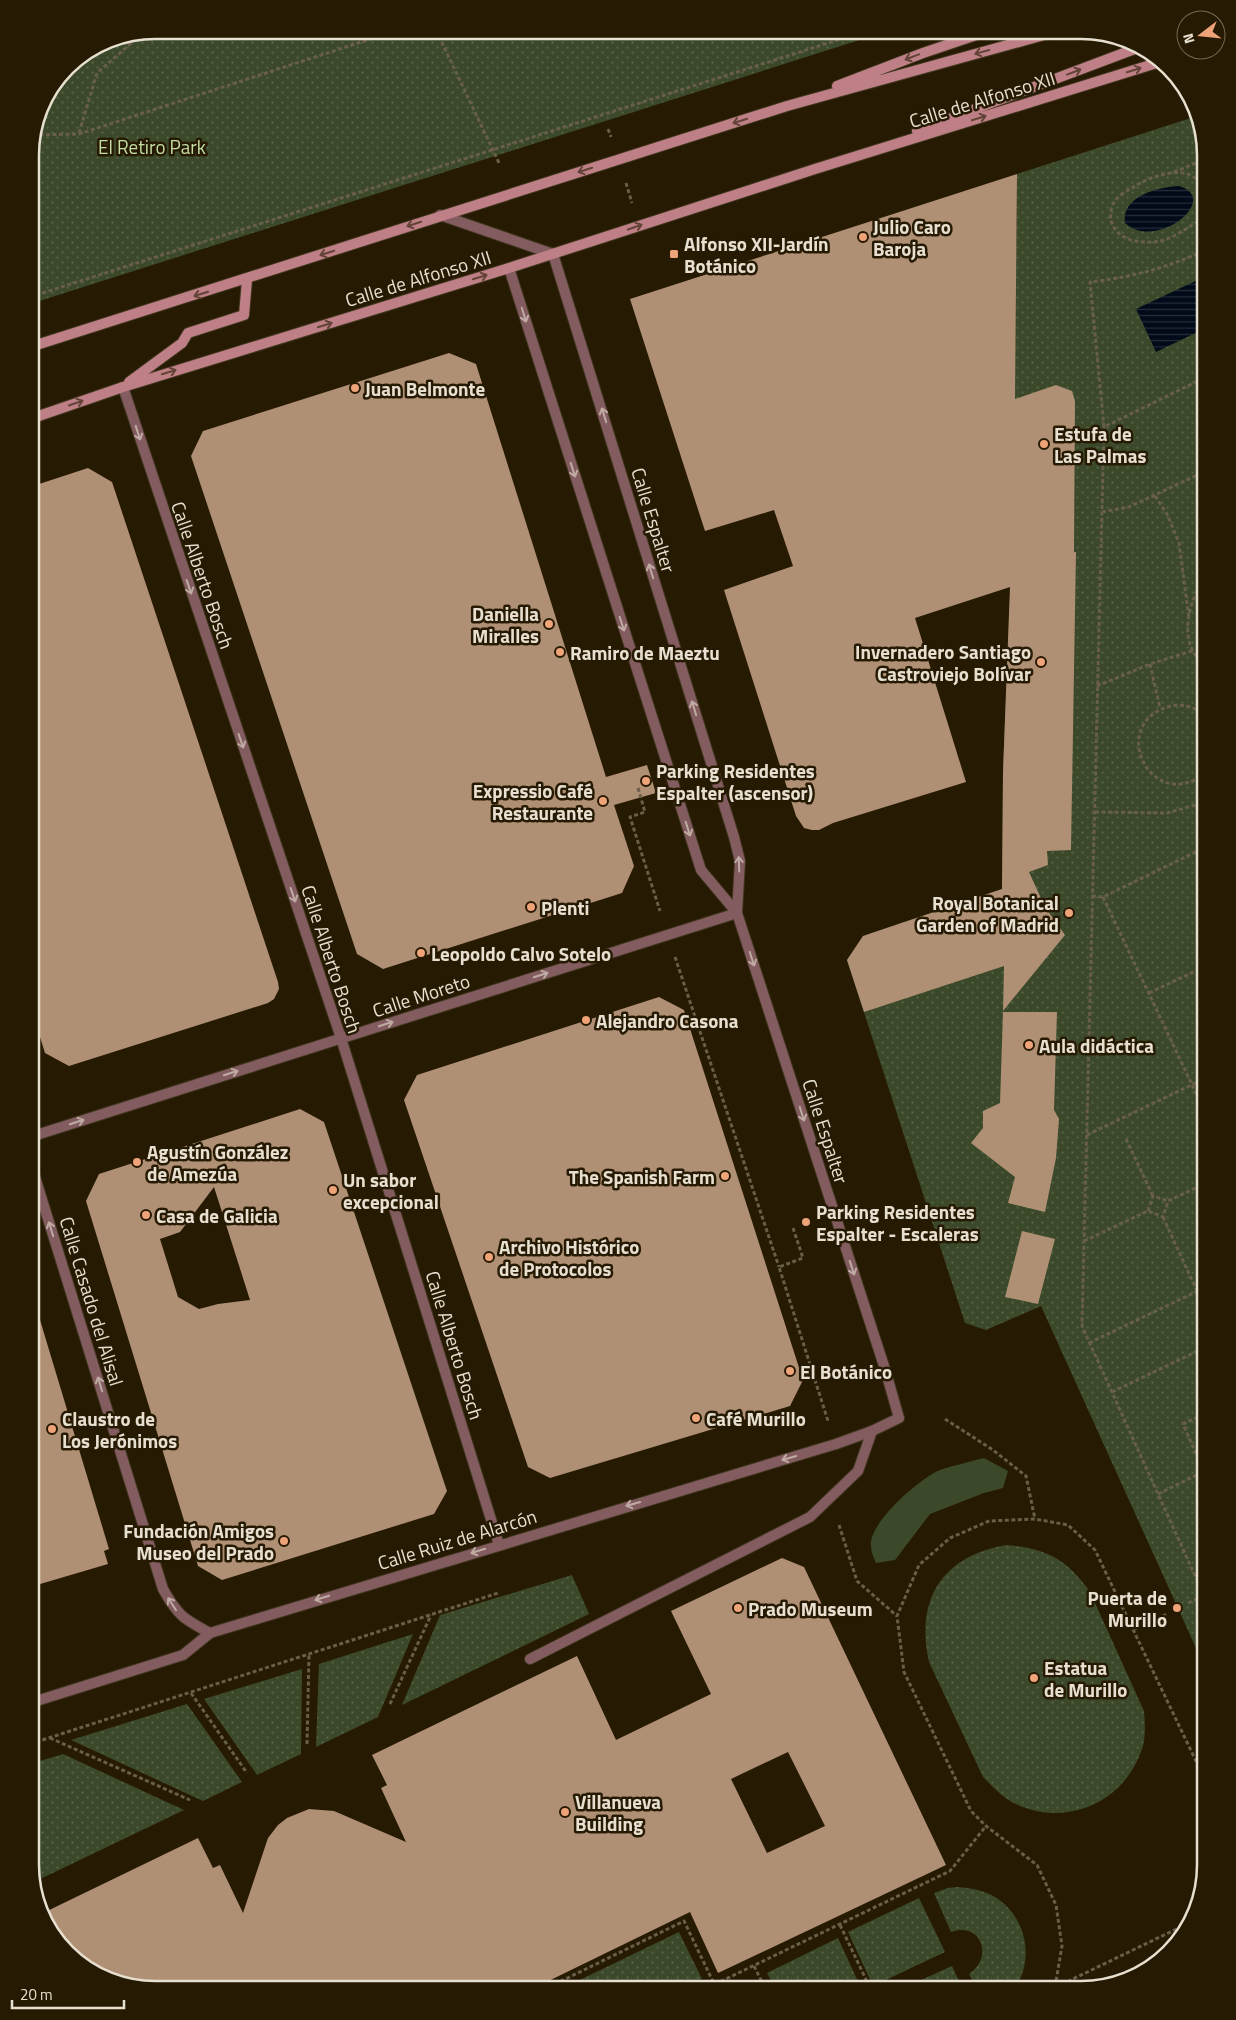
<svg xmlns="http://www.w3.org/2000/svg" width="1236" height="2020" viewBox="0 0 1236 2020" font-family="'Titillium Web',sans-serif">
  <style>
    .grass { fill: #3b492a }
    .park { fill: url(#park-dots) }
    .water { fill: url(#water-rules) }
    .building { fill: #b09075; fill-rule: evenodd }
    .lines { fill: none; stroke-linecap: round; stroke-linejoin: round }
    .lane-casing { stroke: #41361f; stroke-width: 12 }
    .street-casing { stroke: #41361f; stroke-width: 12 }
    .secondary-casing { stroke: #41361f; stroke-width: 12 }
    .path { stroke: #685e49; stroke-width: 3; stroke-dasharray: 4 2.5; stroke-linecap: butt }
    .lane { stroke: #835c60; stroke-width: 10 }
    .street { stroke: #835c60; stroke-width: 10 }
    .secondary { stroke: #be8086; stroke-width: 10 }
    .oneway { stroke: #634337 }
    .oneway2 { stroke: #bfaba3 }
    .poi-dot { fill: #efa378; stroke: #261a02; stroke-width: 2 }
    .labels { text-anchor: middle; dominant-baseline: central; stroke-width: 5; stroke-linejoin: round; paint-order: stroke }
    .street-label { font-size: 19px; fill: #e7dfd0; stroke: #261a02 }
    .park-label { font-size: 19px; fill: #c3dea3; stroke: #261a02 }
    .poi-label { font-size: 19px; font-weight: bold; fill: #e7dfd0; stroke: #261a02; text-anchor: start }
    .rim { fill: none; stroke: #e7dfd0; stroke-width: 2.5 }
  </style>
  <defs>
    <pattern id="park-dots" width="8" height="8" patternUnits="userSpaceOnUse" patternTransform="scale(1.25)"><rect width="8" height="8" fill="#3b492a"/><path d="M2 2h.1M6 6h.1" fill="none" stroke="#576348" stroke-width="1.8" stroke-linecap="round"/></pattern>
    <pattern id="water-rules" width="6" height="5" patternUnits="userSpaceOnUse" patternTransform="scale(1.25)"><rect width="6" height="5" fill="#000a19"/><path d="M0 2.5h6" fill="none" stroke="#252d39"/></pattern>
  </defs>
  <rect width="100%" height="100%" fill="#261a02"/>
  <path class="grass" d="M984 1458 1008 1471 1003 1488 984 1493 930 1514 895 1560 876 1563C873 1556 870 1549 871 1541 875 1518 919 1479 940 1470 954 1465 970 1462 984 1458Z"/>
  <path class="park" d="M155 30H891L30 304V147L40 107 67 66 107 39Z
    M1197 116 1206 155V1670L1041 1306 986 1330 965 1323 847 960 863 936 1002 889 1003 772 1013 522 1017 174Z
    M1006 1545C1046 1548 1067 1559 1090 1592L1144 1711C1145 1724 1146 1737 1142 1749 1124 1804 1063 1829 1012 1802 1001 1796 992 1786 983 1777L929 1662C915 1600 942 1556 1006 1545Z
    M572 1575 589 1614 402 1705 440 1615Z
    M413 1634 378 1717 316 1747 319 1664Z
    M302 1669 301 1754 257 1775 204 1699Z
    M187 1704 242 1782 203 1801 71 1740Z
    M63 1754 184 1810 34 1882 30 1865V1764Z
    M957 1887C971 1888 983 1890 995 1897 1027 1917 1035 1960 1014 1990H977L969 1974C995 1956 980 1921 951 1932L934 1893 948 1888Z
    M919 1898 945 1952 873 1986 848 1932Z
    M679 1932 702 1979 679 1990H559Z
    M838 1938 862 1990H776L767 1973Z
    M952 1966 963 1990H899Z
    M747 1981 751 1990H729Z"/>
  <path class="water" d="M1179 186C1222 199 1156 252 1125 223 1121 196 1159 187 1179 186Z
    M1206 276V328L1156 352 1136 309Z"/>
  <path class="building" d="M1017 174 1015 399 1056 385 1072 391 1075 401 1074 552H1076L1071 850 1047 851 1048 865 1029 872 1045 907 1065 935 1003 1011 1004 966 864 1012 847 960 863 936 1002 889 1003 772 1010 587 915 618 966 782 833 823 819 830H812L804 828 796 816 724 590 793 566 774 510 705 531 630 299Z
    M449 353 476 364 606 777 647 765 656 793 614 805 634 866 622 893 383 969 357 954 191 456 203 431Z
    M88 468 112 482 278 982 279 989 274 999 268 1003 69 1066 45 1053 30 1005V487Z
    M659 997 684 1010 803 1380 790 1406 550 1478 528 1467 404 1100 417 1075Z
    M1003 1012H1057L1054 1110 1059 1119 1056 1158 1045 1212 1008 1203 1015 1177 971 1143 983 1128V1111L1000 1103Z
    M300 1109 324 1122 447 1491 434 1514 222 1580 198 1566 86 1201 99 1174ZM214 1187 250 1300 218 1304 199 1309 178 1297 160 1239 180 1232Z
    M1022 1231 1055 1239 1038 1304 1005 1297Z
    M37 1310 109 1549 104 1551 108 1564 30 1587V1311Z
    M782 1558 804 1567 946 1865 718 1973 690 1912 530 1990H147L86 1969 43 1921 41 1914 198 1838 213 1868 220 1865 243 1913 268 1838 278 1825 287 1818 309 1809 334 1811 406 1842 381 1788 387 1785 372 1755 577 1656 616 1740 711 1694 671 1611ZM788 1752 825 1826 767 1853 731 1779Z"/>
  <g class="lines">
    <g class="lane-casing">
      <path id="lane" d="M530 1659 810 1517 858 1471 872 1431"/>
    </g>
    <g class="street-casing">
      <path id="street" d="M509 268 701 870 737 913
        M123 387 341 1038 499 1545
        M30 1137 737 913
        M30 1161 163 1589C178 1616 184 1619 210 1633
        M30 1703 183 1655 210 1633 836 1444 872 1431 899 1418 885 1369 737 913 740 861 734 837 553 254 440 215"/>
    </g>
    <g class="secondary-casing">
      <path id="secondary" d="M837 86 923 53 991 30
        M917 131 1140 47
        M30 347 787 106 1062 30
        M129 382 182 343 188 333 244 315 247 280
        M30 419 123 387 509 268 815 169 1160 62"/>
    </g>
    <path class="path" d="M436 30 500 165
      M608 129 611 137
      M79 133 97 73 144 32
      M33 135 79 134 398 30
      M1174 172 1206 159
      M626 183 632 203
      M1198 221C1211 197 1204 169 1171 173 1157 175 1144 180 1132 188 1126 191 1118 196 1114 202 1111 207 1110 215 1111 220 1116 240 1137 243 1154 242 1175 240 1188 225 1206 218
      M30 297 869 30
      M1104 427 1090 282C1133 277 1166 268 1206 250
      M1155 496 1167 514 1179 543 1189 618
      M1102 512 1129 507 1206 471
      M1150 664 1160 708
      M1206 665C1176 646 1188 600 1206 576
      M1097 686 1150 664 1192 651
      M1206 773C1150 816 1106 722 1171 706 1183 703 1198 708 1206 717
      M638 788 645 812 630 817 660 911
      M1095 812 1167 813 1206 802
      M1092 896 1103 897 1206 847
      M1103 897 1206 1114
      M675 957 779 1267
      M1149 993 1206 966
      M1087 1135 1206 1078
      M1126 1139 1153 1196
      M1148 1211 1153 1196 1168 1201
      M1163 1217 1197 1291
      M793 1228 803 1258 779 1267 828 1421
      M1084 1241 1148 1211 1163 1217 1168 1201 1206 1183
      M1089 1343 1206 1287
      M1112 1392 1206 1347
      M945 1419 993 1450 1026 1476 1035 1519
      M1204 1472 1183 1424 1206 1413
      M1158 1494 1205 1471
      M839 1525 857 1581 897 1616
      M1206 1600 1082 1326 1104 427 1206 377
      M1188 1603 1206 1595
      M1133 1630 1167 1614
      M191 1693 247 1773
      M390 1704 431 1615
      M50 1738 190 1800
      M30 1744 498 1593
      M307 1744 309 1655
      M840 1925 871 1990
      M754 1966 766 1990
      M1055 1987 1062 1946 1056 1905 1037 1865 986 1826 971 1811 904 1672 897 1616 919 1565 950 1538 989 1521 1035 1519 1068 1525 1095 1550 1206 1782
      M543 1990 684 1921 717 1990
      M703 1990 950 1871 986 1826
      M1050 1990 1189 1923"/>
    <use href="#lane" class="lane"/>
    <use href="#street" class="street"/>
    <use href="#secondary" class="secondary"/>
  </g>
  <defs><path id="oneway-shaft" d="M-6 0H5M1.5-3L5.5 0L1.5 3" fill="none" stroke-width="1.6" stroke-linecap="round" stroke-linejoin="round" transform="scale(1.25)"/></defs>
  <g class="oneway">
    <use href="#oneway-shaft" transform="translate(982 52) rotate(165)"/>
    <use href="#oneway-shaft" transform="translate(912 57) rotate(159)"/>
    <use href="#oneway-shaft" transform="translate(1134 70) rotate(-17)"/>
    <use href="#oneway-shaft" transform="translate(1074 72) rotate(-21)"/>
    <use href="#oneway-shaft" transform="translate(979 118) rotate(-17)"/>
    <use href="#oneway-shaft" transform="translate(740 121) rotate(162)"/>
    <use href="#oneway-shaft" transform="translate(585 170) rotate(162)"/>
    <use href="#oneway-shaft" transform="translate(414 224) rotate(162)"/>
    <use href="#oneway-shaft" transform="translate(635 227) rotate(-19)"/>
    <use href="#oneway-shaft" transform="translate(327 253) rotate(162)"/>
    <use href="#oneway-shaft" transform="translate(480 277) rotate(-17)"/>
    <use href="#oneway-shaft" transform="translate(201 294) rotate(163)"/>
    <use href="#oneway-shaft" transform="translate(325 325) rotate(-17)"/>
    <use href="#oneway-shaft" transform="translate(169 372) rotate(-17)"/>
    <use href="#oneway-shaft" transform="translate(76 403) rotate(-19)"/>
  </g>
  <g class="oneway2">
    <use href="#oneway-shaft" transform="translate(524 315) rotate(73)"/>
    <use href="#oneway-shaft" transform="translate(604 415) rotate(-107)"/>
    <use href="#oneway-shaft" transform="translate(138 433) rotate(72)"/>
    <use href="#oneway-shaft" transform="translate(573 470) rotate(72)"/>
    <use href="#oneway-shaft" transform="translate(651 571) rotate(-107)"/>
    <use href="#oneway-shaft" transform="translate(189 587) rotate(71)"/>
    <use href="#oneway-shaft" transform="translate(622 624) rotate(72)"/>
    <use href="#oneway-shaft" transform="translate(694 708) rotate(-107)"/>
    <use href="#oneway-shaft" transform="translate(241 741) rotate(71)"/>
    <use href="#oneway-shaft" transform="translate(688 829) rotate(72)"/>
    <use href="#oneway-shaft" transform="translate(739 864) rotate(-92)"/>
    <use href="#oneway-shaft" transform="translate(293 895) rotate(71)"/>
    <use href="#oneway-shaft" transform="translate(752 959) rotate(72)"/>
    <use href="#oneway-shaft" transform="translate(541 975) rotate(-18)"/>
    <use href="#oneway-shaft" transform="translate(386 1024) rotate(-18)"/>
    <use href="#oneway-shaft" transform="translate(231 1073) rotate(-18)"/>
    <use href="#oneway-shaft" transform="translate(802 1114) rotate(72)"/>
    <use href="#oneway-shaft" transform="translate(77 1122) rotate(-18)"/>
    <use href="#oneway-shaft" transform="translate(51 1229) rotate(-107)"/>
    <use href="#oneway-shaft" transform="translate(852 1268) rotate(72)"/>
    <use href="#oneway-shaft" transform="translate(100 1384) rotate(-107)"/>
    <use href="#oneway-shaft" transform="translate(789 1458) rotate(164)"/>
    <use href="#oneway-shaft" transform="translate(633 1504) rotate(164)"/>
    <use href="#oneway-shaft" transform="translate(478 1551) rotate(163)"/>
    <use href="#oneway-shaft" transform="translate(322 1598) rotate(163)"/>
    <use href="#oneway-shaft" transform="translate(172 1604) rotate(-123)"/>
  </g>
  <g class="poi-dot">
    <circle cx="863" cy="237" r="5"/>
    <rect x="669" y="249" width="10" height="10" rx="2.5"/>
    <circle cx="355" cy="388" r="5"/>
    <circle cx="1044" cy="444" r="5"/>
    <circle cx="549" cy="624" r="5"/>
    <circle cx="560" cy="652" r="5"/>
    <circle cx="1041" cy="662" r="5"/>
    <circle cx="646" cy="781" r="5"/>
    <circle cx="603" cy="801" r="5"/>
    <circle cx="531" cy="907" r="5"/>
    <circle cx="1069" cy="913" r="5"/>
    <circle cx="421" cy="953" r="5"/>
    <circle cx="586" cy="1020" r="5"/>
    <circle cx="1029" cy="1045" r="5"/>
    <circle cx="137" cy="1162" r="5"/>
    <circle cx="725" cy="1176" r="5"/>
    <circle cx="333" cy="1190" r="5"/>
    <circle cx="146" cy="1215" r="5"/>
    <circle cx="806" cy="1222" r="5"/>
    <circle cx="489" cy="1257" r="5"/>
    <circle cx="790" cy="1371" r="5"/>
    <circle cx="696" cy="1418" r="5"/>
    <circle cx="52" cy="1429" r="5"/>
    <circle cx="284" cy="1541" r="5"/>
    <circle cx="738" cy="1608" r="5"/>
    <circle cx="1177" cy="1608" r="5"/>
    <circle cx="1034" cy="1678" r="5"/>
    <circle cx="565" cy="1812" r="5"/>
  </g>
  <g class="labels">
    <g class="street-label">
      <text transform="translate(982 99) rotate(-17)">Calle de Alfonso XII</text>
      <text transform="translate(418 278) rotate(-17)">Calle de Alfonso XII</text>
      <text transform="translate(654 520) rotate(73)">Calle Espalter</text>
      <text transform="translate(203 575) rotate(71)">Calle Alberto Bosch</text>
      <text transform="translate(332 959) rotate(72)">Calle Alberto Bosch</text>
      <text transform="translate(421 995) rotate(-18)">Calle Moreto</text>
      <text transform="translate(826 1131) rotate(72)">Calle Espalter</text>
      <text transform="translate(92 1301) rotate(73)">Calle Casado del Alisal</text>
      <text transform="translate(455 1345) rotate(73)">Calle Alberto Bosch</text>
      <text transform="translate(457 1539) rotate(-17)">Calle Ruiz de Alarcón</text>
    </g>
    <g class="park-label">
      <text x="152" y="146">El Retiro Park</text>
    </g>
    <g class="poi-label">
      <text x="873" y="226">Julio Caro<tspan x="873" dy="22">Baroja</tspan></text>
      <text x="684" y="243">Alfonso XII-Jardín<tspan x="684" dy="22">Botánico</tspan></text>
      <text x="365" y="388">Juan Belmonte</text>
      <text x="1054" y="433">Estufa de<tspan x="1054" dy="22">Las Palmas</tspan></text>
      <text x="539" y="613" text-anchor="end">Daniella<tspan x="539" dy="22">Miralles</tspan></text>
      <text x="1031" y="651" text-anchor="end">Invernadero Santiago<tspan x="1031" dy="22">Castroviejo Bolívar</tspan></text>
      <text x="570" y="652">Ramiro de Maeztu</text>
      <text x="656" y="770">Parking Residentes<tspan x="656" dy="22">Espalter (ascensor)</tspan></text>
      <text x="593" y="790" text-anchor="end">Expressio Café<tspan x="593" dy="22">Restaurante</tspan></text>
      <text x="1059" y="902" text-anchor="end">Royal Botanical<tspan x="1059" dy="22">Garden of Madrid</tspan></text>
      <text x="541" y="907">Plenti</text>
      <text x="431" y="953">Leopoldo Calvo Sotelo</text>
      <text x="596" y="1020">Alejandro Casona</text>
      <text x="1039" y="1045">Aula didáctica</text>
      <text x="147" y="1151">Agustín González<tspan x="147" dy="22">de Amezúa</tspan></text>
      <text x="715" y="1176" text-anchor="end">The Spanish Farm</text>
      <text x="343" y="1179">Un sabor<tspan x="343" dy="22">excepcional</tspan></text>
      <text x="816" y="1211">Parking Residentes<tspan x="816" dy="22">Espalter - Escaleras</tspan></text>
      <text x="156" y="1215">Casa de Galicia</text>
      <text x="499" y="1246">Archivo Histórico<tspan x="499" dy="22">de Protocolos</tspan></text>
      <text x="800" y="1371">El Botánico</text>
      <text x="62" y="1418">Claustro de<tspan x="62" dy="22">Los Jerónimos</tspan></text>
      <text x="706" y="1418">Café Murillo</text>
      <text x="274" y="1530" text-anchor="end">Fundación Amigos<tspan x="274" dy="22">Museo del Prado</tspan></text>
      <text x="1167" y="1597" text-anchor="end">Puerta de<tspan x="1167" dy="22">Murillo</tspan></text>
      <text x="748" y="1608">Prado Museum</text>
      <text x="1044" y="1667">Estatua<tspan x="1044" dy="22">de Murillo</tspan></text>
      <text x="575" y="1801">Villanueva<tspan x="575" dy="22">Building</tspan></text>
    </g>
  </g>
  <path d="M0 0H1236V2020H0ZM155 39H1081A116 116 0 0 1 1197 155V1865A116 116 0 0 1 1081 1981H155A116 116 0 0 1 39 1865V155A116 116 0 0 1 155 39Z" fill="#261a02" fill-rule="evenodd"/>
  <path class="rim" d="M155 39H1081A116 116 0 0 1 1197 155V1865A116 116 0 0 1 1081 1981H155A116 116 0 0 1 39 1865V155A116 116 0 0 1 155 39Z"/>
  <g transform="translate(1201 35) rotate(254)"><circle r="24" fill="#261a02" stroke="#736954"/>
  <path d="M0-4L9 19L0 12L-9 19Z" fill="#efa378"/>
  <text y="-8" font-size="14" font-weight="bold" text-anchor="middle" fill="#e7dfd0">N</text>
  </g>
  <path d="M12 2000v8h112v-8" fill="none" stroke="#e7dfd0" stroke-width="2.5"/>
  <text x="20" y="2000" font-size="15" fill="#e7dfd0" stroke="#261a02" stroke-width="4" paint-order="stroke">20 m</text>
</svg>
